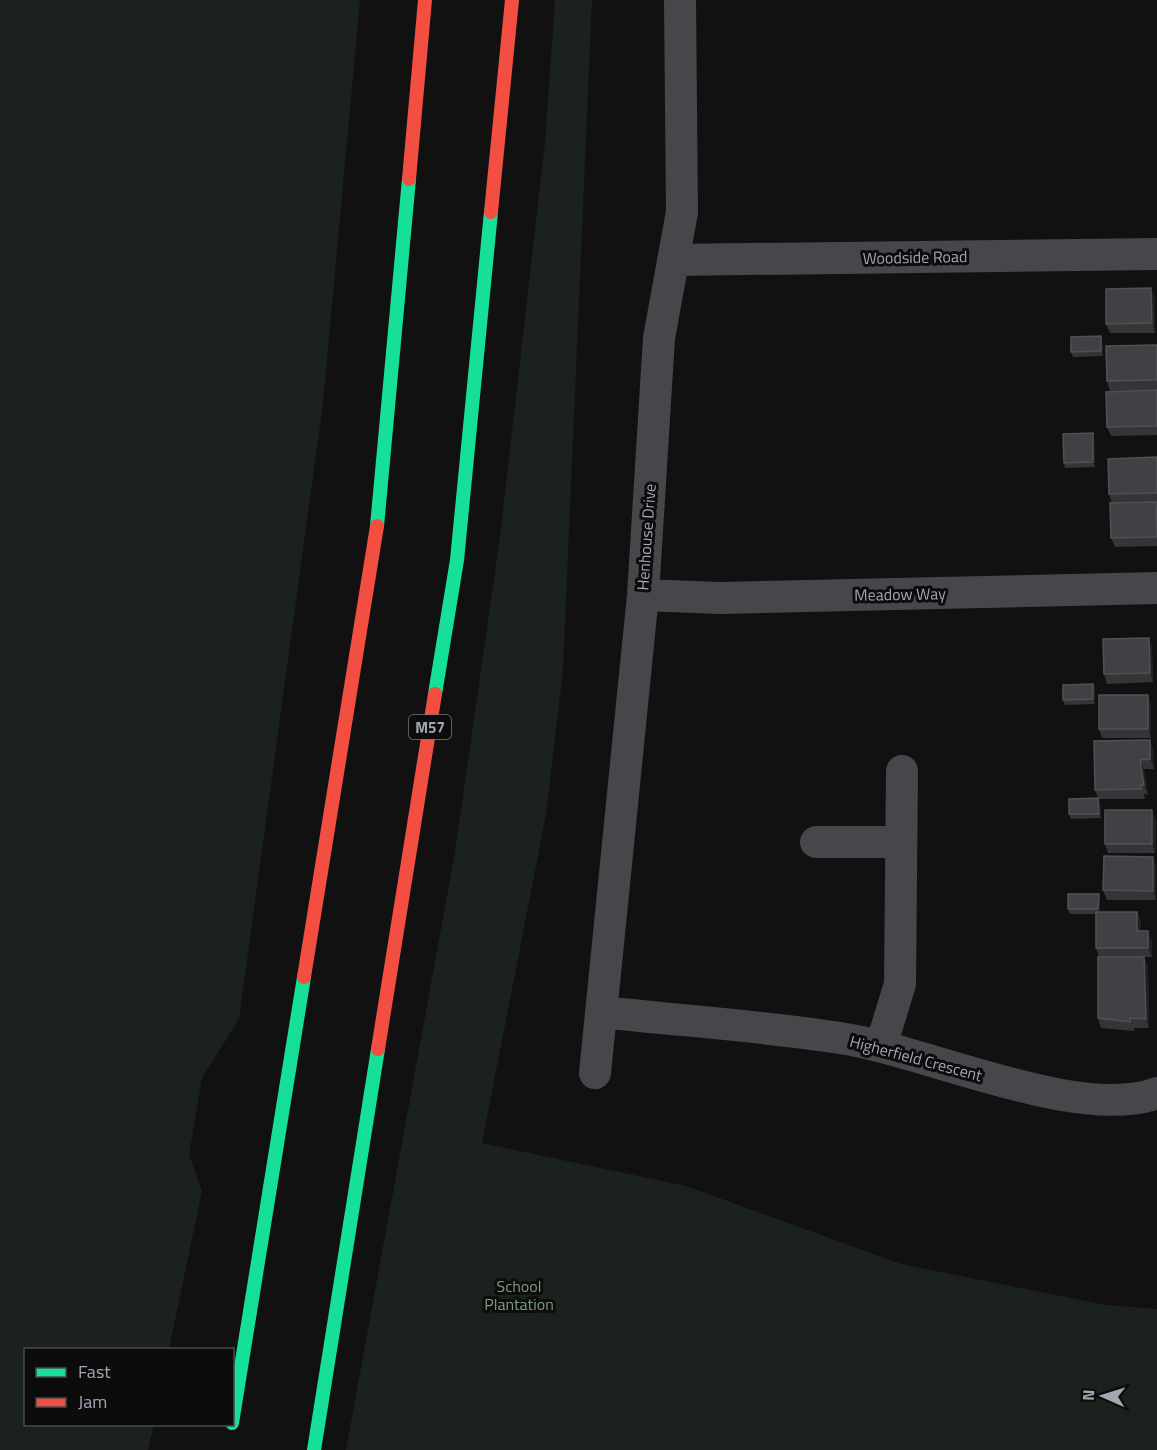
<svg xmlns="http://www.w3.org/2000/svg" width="1157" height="1450" viewBox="0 0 1157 1450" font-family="'Titillium Web',sans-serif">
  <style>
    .green { fill: #1b211c }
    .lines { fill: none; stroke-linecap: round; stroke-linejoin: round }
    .street { stroke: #46474a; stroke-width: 32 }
    .fast { stroke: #16e098; stroke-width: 14 }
    .jam { stroke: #f24e42; stroke-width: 14 }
    .wall { fill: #343536 }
    .shaded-wall { fill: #212122 }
    .building { fill: #404144; stroke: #4f5155; stroke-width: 1.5 }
    .labels { text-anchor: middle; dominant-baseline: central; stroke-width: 6; stroke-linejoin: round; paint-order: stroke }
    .shield { fill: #0c0c0d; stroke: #757880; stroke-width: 1.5 }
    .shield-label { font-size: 15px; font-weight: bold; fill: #a2a7b2 }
    .street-label { font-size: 16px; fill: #a2a7b2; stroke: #0c0c0d }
    .park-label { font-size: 16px; fill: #7a9d7d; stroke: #0c0c0d }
  </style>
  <rect width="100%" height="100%" fill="#111112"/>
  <path class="green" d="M0 0H360L323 403 239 1019 202 1078 189 1155 202 1191 169 1349 26 1350V1424L154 1425 148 1450H0Z
    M555 0H592L563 670 546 815 482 1143 686 1186 901 1264 1106 1305 1157 1309V1450H346L455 852 500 537 545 142Z"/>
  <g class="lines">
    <path class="street" d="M673 260 1157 254
      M643 595 720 598 1157 588
      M816 842H901
      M602 1012C683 1021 766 1026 846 1039 928 1052 1080 1122 1157 1093
      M881 1046 900 984 902 771
      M595 1073 643 595 659 338 682 212 680 0"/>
    <path class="fast" d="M377 526 409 179
      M435 694 457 560 491 212
      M232 1423 304 977
      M314 1450 378 1049"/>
    <path class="jam" d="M409 179 425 0
      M491 212 512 0
      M304 977 377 526
      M378 1049 435 694"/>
  </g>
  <path class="wall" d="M1155 297V333H1110L1106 324Z
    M1101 336 1102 341 1103 356 1073 357 1071 352Z
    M1157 345V390L1110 391 1107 381Z
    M1157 390V435L1111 436 1107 427Z
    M1093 433 1094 438 1095 467 1065 468 1064 463Z
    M1157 457V546L1115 547 1111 538 1112 503 1109 494Z
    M1149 638 1152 648 1153 682 1107 684 1104 674Z
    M1093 684 1095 689V704L1065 705 1063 700Z
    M1151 705V738H1102L1099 729Z
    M1150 740 1153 749 1154 769H1144L1148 795 1144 794 1145 799H1099L1100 803 1101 818 1071 819 1069 814 1098 798 1095 790Z
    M1156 820 1155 853H1108L1105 844Z
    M1153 857 1156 866V900H1107L1103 890Z
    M1099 894 1100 899V912H1137L1141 922 1140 931 1152 941V957H1144L1148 967 1149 1028H1134V1031L1101 1028 1098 1018 1099 957 1096 948V914H1070L1068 909Z"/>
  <path class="shaded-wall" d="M1151 288 1155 297V333L1152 323Z
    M1101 336 1102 341 1103 356 1101 351Z
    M1093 433 1094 438 1095 467 1093 462Z
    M1149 638 1152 648 1153 682 1150 673Z
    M1093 684 1095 689V704L1093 699Z
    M1148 695 1151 705V738L1148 729Z
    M1150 740 1153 749 1154 769 1150 759Z
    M1140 760 1144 769 1148 795 1144 785Z
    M1098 798 1100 803 1101 818 1099 814Z
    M1152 810 1156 820 1155 853 1152 844Z
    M1153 857 1156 866V900L1153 891Z
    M1099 894 1100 899V914L1098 909Z
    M1137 912 1141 922 1140 941 1137 931Z
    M1148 931 1152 941V957L1148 948Z
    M1144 957 1148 967 1149 1028 1146 1019Z"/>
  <path class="building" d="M1151 288 1152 323 1106 324V289Z
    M1101 336V351L1071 352V337Z
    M1157 345V380L1107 381 1106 346Z
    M1157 390V426L1107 427 1106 392Z
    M1093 433V462L1064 463 1063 434Z
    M1157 457V493L1109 494 1108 459Z
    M1156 502 1157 537 1111 538 1110 503Z
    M1149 638 1150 673 1104 674 1103 639Z
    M1093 684V699L1063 700V685Z
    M1099 695H1148V729H1099Z
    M1150 740V759L1140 760 1144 785H1141V789L1095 790 1094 741Z
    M1098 798 1099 814H1069V799Z
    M1105 810H1152V844H1105Z
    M1104 856 1153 857V891L1103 890Z
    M1068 894H1099L1098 909H1068Z
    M1096 912H1137V931H1148V948H1096Z
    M1098 957H1144L1146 1019 1130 1018V1022L1098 1018Z"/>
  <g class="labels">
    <rect class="shield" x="409" y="715" width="42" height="24" rx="4.5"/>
    <g class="shield-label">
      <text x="430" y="727">M57</text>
    </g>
    <g class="street-label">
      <text transform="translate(915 257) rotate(-1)">Woodside Road</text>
      <text transform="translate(646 537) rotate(-86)">Henhouse Drive</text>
      <text transform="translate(900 594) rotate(-1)">Meadow Way</text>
      <text transform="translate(916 1058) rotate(15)">Higherfield Crescent</text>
    </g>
    <g class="park-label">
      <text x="519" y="1286">School<tspan x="519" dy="18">Plantation</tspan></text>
    </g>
  </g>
  <rect x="24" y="1348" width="210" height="78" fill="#0c0c0d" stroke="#484a4f" stroke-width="1.5"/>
  <rect x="36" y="1368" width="30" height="9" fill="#16e098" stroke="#484a4f" stroke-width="1.5"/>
  <text x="78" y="1378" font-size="18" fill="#a2a7b2">Fast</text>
  <rect x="36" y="1398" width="30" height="9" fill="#f24e42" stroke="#484a4f" stroke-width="1.5"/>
  <text x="78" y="1408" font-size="18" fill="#a2a7b2">Jam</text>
  <g transform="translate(1103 1396) rotate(273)" stroke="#0c0c0d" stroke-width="4.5" paint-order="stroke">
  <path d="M0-4.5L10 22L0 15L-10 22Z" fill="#a2a7b2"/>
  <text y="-9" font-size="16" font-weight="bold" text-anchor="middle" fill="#a2a7b2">N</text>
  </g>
</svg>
